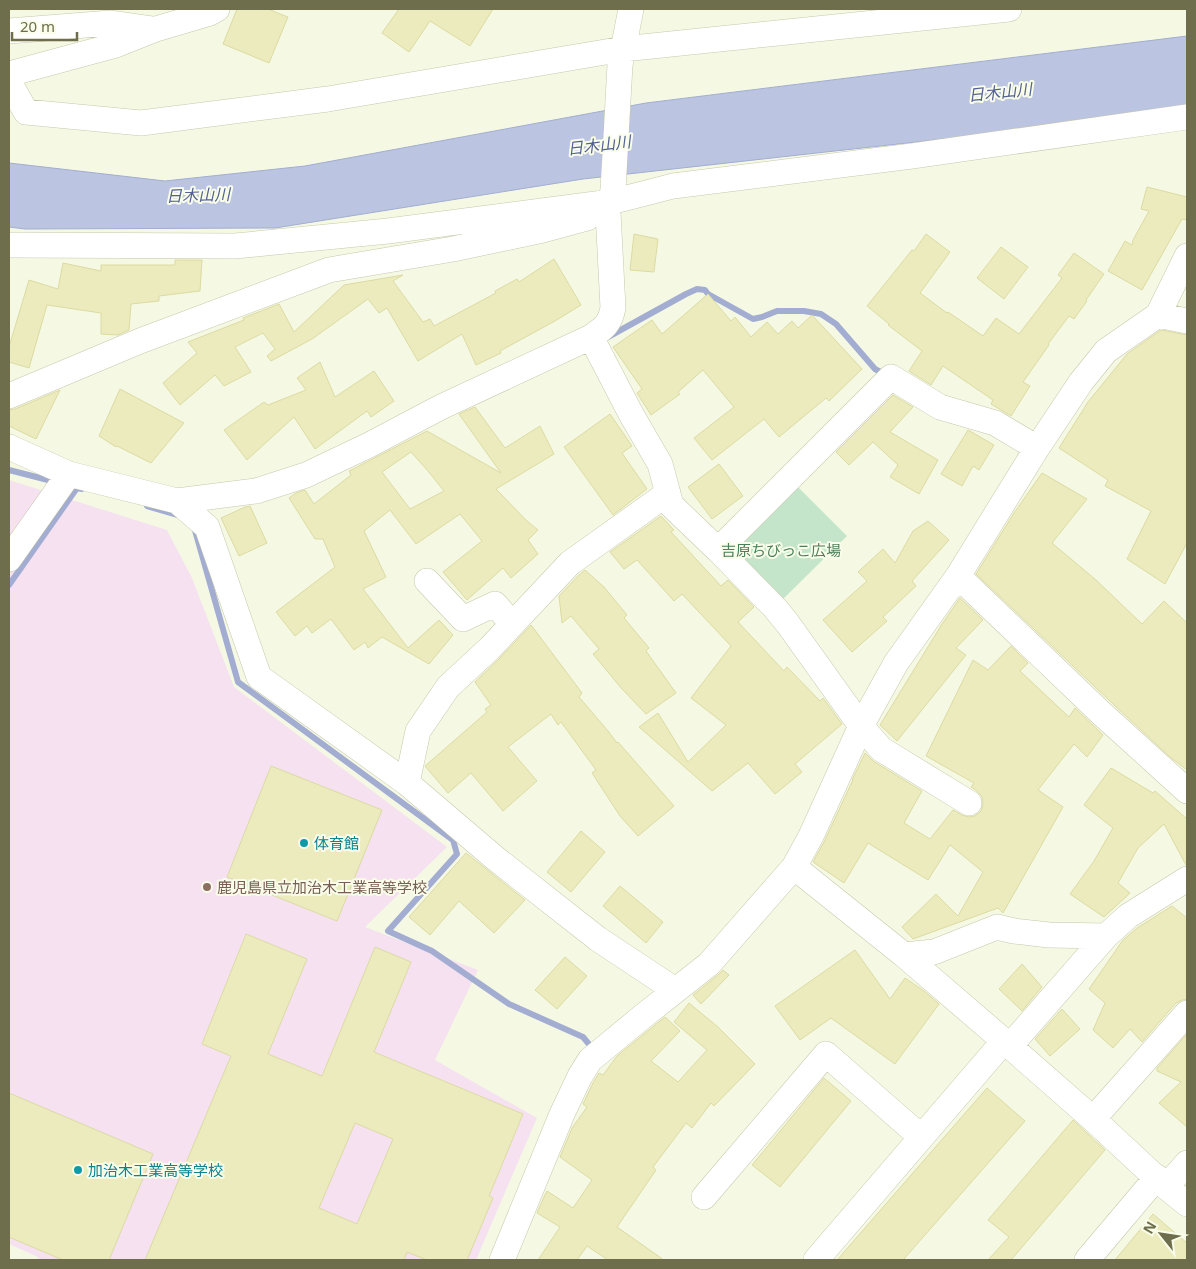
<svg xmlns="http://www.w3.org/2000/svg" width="1196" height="1269" viewBox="0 0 1196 1269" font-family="'Noto Sans','Noto Sans JP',sans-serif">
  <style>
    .education { fill: #f5e1f0 }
    .green { fill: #c4e5ca }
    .water { fill: #bbc4e0; stroke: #a2add1 }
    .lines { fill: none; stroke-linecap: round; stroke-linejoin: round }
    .stream { stroke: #a2add1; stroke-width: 6 }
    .building { fill: #ebebbe; stroke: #dcdba1; fill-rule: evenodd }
    .minor-casing { stroke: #c7c8ab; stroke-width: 26 }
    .minor { stroke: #fff; stroke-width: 25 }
    .culture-dot { fill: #0f9aa8; stroke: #f9fde9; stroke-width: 2 }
    .education-dot { fill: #8d6e63; stroke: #f9fde9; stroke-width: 2 }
    .labels { text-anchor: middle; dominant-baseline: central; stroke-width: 4; stroke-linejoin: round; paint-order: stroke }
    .park-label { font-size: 15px; fill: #4c7e5b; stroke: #f9fde9 }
    .culture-label { font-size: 15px; fill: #0d838f; stroke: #f9fde9; text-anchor: start }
    .education-label { font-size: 15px; fill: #785e54; stroke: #f9fde9; text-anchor: start }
    .water-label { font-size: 16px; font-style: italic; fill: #536293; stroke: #f9fde9 }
  </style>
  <rect width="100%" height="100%" fill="#f5f9e4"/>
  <path class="education" d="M9 480 167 530 192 578 234 687 447 847 365 927 478 970 435 1060 537 1118 476 1260H38V1257L9 1244Z"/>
  <path class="green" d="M796 485 847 536 780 602 734 557 733 544Z"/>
  <path class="water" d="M1187 36V106L961 137 583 179 275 228 25 229 9 227V163L165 181 305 166 646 103Z"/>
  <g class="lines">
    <path class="stream" d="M608 337 686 294 697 289 705 290 708 294 753 319 762 317 777 311H804L821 314 836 324 875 369 886 375
      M9 470 52 481
      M147 506 178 515
      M194 527 238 682 453 840 457 854 388 931 432 951 509 1004 583 1037 588 1043
      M9 585 77 488 82 489"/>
  </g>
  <path class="building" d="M237 9H268L288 17 269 63 223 44Z
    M399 9H493L470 46 430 21 409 52 382 33Z
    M1147 187 1187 197V220L1182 219 1142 290 1108 271 1125 241 1132 245 1133 240 1149 211 1141 209Z
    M634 234 658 239 654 272 630 270Z
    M926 234 950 252 920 293 947 313 948 312 983 336 996 318 1019 334 1062 278 1058 275 1074 253 1104 274 1086 300 1087 301 1074 319 1069 316 1048 344 1049 345 1023 382 1030 386 1011 416 991 404 993 400 943 366 931 385 909 371 922 351 888 325 889 324 867 306 912 250 914 251Z
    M1001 247 1028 267 1004 299 977 278Z
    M554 259 581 305 555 321 500 351 501 353 476 365 462 334 418 361 387 308 379 313 368 299 312 339 271 361 267 356 275 349 263 333 235 347 251 372 224 386 215 375 180 405 163 383 197 353 188 342 244 320 243 318 279 304 294 332 344 285 403 275 393 281 423 322 430 319 434 326 496 293 495 291 517 279 519 282Z
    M175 260H202L200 291 159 296V301L131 304 129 330 118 335 101 334V313L47 305 29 368 9 362V347L29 280 58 289 63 263 101 271V265H175Z
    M708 294 731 321 735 317 751 337 767 322 778 334 792 321 798 328 812 315 862 369 829 401 826 398 779 437 764 419 712 460 694 438 734 407 703 370 678 392 680 394 651 415 637 393 642 389 613 347 652 320 662 334Z
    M1161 330 1187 335V543L1165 584 1127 559 1151 511 1105 486 1108 480 1059 448 1088 402 1127 354Z
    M320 362 335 397 374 371 394 401 371 417 367 411 315 449 294 417 247 460 224 430 264 402 268 405 306 390 297 378Z
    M120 389 184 423 151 463 117 446 116 447 99 436Z
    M60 390 36 439 9 426V410L15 409Z
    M893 395 913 407 890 432 938 460 919 494 890 477 898 465 873 442 849 465 836 452Z
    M475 407 505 448 540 426 554 454 496 489 527 521 538 530 528 540 538 554 511 578 503 568 467 600 443 572 482 541 460 514 416 544 390 510 364 531 386 577 363 589 408 648 439 620 453 635 429 664 382 637 368 648 365 642 354 650 331 619 312 633 307 626 295 636 276 612 335 567 323 539H315L289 498 296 493 305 490 314 504 351 475 349 471 353 469 427 431 501 473 459 414ZM411 452 428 471 444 491 410 509 382 472Z
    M610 414 632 446 622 453 647 489 613 515 564 447Z
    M968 430 994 445 979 470 973 466 962 486 941 474Z
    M719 464 743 496 712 519 688 487Z
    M1042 473 1087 499 1052 543 1096 580 1142 624 1164 601 1187 623V770L1170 757 1111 702 976 574 1014 513Z
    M250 506 267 543 239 556 221 518 245 507Z
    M661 516 674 530 671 532 721 586 728 580 754 607 738 622 784 671 787 667 820 701 823 698 842 724 795 764 802 772 775 794 748 763 712 791 639 727 658 713 688 762 726 725 691 698 731 646 682 594 674 601 637 560 624 569 610 552Z
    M928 521 949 540 912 581 916 586 883 617 887 621 852 652 823 620 867 581 858 572 883 549 895 563 913 531Z
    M585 570 604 587 627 615 624 618 649 648 646 651 676 693 646 714 622 689 593 654 599 649 571 616 562 623 559 596 580 574Z
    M960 598 983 620 956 648 966 655 897 741 880 725 942 624Z
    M531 625 582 693 579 697 608 731 617 743 618 742 674 806 638 836 620 816 592 773 596 770 561 722 558 725 551 714 508 747 537 781 503 811 471 773 448 793 425 766 487 712 485 709 491 705 475 682 500 658Z
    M1011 646 1028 663 1020 671 1069 717 1075 708 1103 735 1087 757 1074 744 1038 790 1063 807 1003 913 998 908 913 939 902 927 936 894 958 916 983 872 950 845 928 880 868 843 844 883 813 862 824 842 850 786 853 780H852L865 753 873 761 922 791 904 823 930 839 953 810 962 815 969 817 975 816 981 811 983 804 982 797 977 791 971 787 974 783 926 756 973 660 988 670Z
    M271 766 382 810 337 921 227 877Z
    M1111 768 1153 793 1155 791 1187 819V865H1186L1164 824 1138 848 1118 883 1130 893 1104 917 1070 894 1094 861 1113 828 1084 805Z
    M581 831 605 852 571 892 547 872Z
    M466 853 525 900 494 933 459 901 430 935 409 917Z
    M620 886 663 922 646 943 603 906Z
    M1172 906 1187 918V999L1182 1000 1176 1003 1142 1042 1130 1029 1113 1048 1093 1030 1105 1003 1089 989 1123 940 1137 928Z
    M246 934 307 959 268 1054 322 1076 375 947 411 962 374 1052 523 1114 489 1196 493 1198 467 1260H427L407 1252 404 1260H145L231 1056 202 1044ZM355 1123 393 1139 357 1224 319 1208Z
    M855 950 890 999 905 978 924 991 939 1004 895 1064 831 1018 800 1040 775 1006Z
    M565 957 587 976 557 1009 535 990Z
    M1022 964 1042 987 1022 1011 999 989Z
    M723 970 729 975 701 1004 693 995 718 975Z
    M689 1003 718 1027 755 1064 714 1106 711 1103 692 1128 686 1123 653 1167 656 1170 617 1227 664 1260H608L587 1246 577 1260H538L560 1227 537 1213 544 1197 547 1191 573 1208 592 1180 560 1157 572 1128 587 1107 583 1104 593 1083 599 1073 603 1075 617 1056 665 1017 680 1031 651 1061 678 1082 707 1050 674 1022Z
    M1062 1009 1080 1029 1050 1056 1035 1039Z
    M1187 1034V1127L1159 1103 1181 1082 1157 1071V1068Z
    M824 1078 851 1101 780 1187 752 1165Z
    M987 1088 1025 1121 903 1260H837Z
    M9 1093 153 1154 109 1260H63L9 1237Z
    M1073 1120 1105 1150 1011 1260H988L1009 1237 988 1220Z
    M1153 1214 1187 1243V1260H1115Z"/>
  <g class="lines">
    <g class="minor-casing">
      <path id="minor" d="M9 31 111 23 153 29
        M9 74 116 45 156 29 210 13 217 9
        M9 82 26 112 141 123 328 99 623 49 1009 9
        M9 245 235 246 388 231 611 202 673 186 912 156 1187 117
        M1158 315 1187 321
        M591 337 631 414 660 464 671 505 718 550 775 608 788 624 861 726 881 749 969 803
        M9 396 140 341 329 270 453 249 543 230 587 218
        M9 447 69 474 177 501 256 491 306 475 369 445 441 407 591 337C604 328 610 324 613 308L608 212 613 190 620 65 631 9
        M177 501 207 527 259 677 407 783 495 858 598 939 675 990
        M718 550 891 377 940 407 995 423 1037 448
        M9 559 69 474
        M958 576 1101 713 1187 791
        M427 581 463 619 495 604 512 624
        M407 783 418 731 448 687 490 648 570 563 668 493
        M794 867 904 955 1004 1041 1093 1119 1166 1187 1187 1204
        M904 955 934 952 997 927 1014 931 1049 935 1106 936 1128 916 1187 879
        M1010 1046 1106 936
        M1093 1119 1187 1013
        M1166 1187 1187 1163
        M704 1197 826 1054 921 1137
        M502 1260 562 1114 580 1076 590 1060 642 1017 709 964 794 867 811 836 861 726 896 663 958 576 1037 448 1081 382 1106 351 1158 315 1187 256
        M816 1260 1004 1041
        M1087 1260 1157 1177"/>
    </g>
    <use href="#minor" class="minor"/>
  </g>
  <g class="culture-dot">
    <circle cx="304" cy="843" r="5"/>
    <circle cx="78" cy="1170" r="5"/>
  </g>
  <circle class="education-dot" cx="207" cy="887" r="5"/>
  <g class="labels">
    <g class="park-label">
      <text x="781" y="550">吉原ちびっこ広場</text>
    </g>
    <g class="culture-label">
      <text x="314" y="843">体育館</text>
      <text x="88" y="1170">加治木工業高等学校</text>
    </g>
    <g class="education-label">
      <text x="217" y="887">鹿児島県立加治木工業高等学校</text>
    </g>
    <g class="water-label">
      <text transform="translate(1000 92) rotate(-6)">日木山川</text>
      <text transform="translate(599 145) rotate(-7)">日木山川</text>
      <text transform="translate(198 195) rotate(-2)">日木山川</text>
    </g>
  </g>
  <rect width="1196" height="1269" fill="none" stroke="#6e6d4c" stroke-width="20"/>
  <g transform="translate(1161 1234) rotate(300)" stroke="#f9fde9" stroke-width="4" paint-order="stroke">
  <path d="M0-4L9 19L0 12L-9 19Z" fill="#6e6d4c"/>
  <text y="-8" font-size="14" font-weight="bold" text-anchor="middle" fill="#6e6d4c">N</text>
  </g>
  <path d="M12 32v8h65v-8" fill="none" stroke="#6e6d4c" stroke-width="2.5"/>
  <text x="20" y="32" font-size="15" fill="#6e6d4c" stroke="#f9fde9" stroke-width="4" paint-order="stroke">20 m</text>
</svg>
